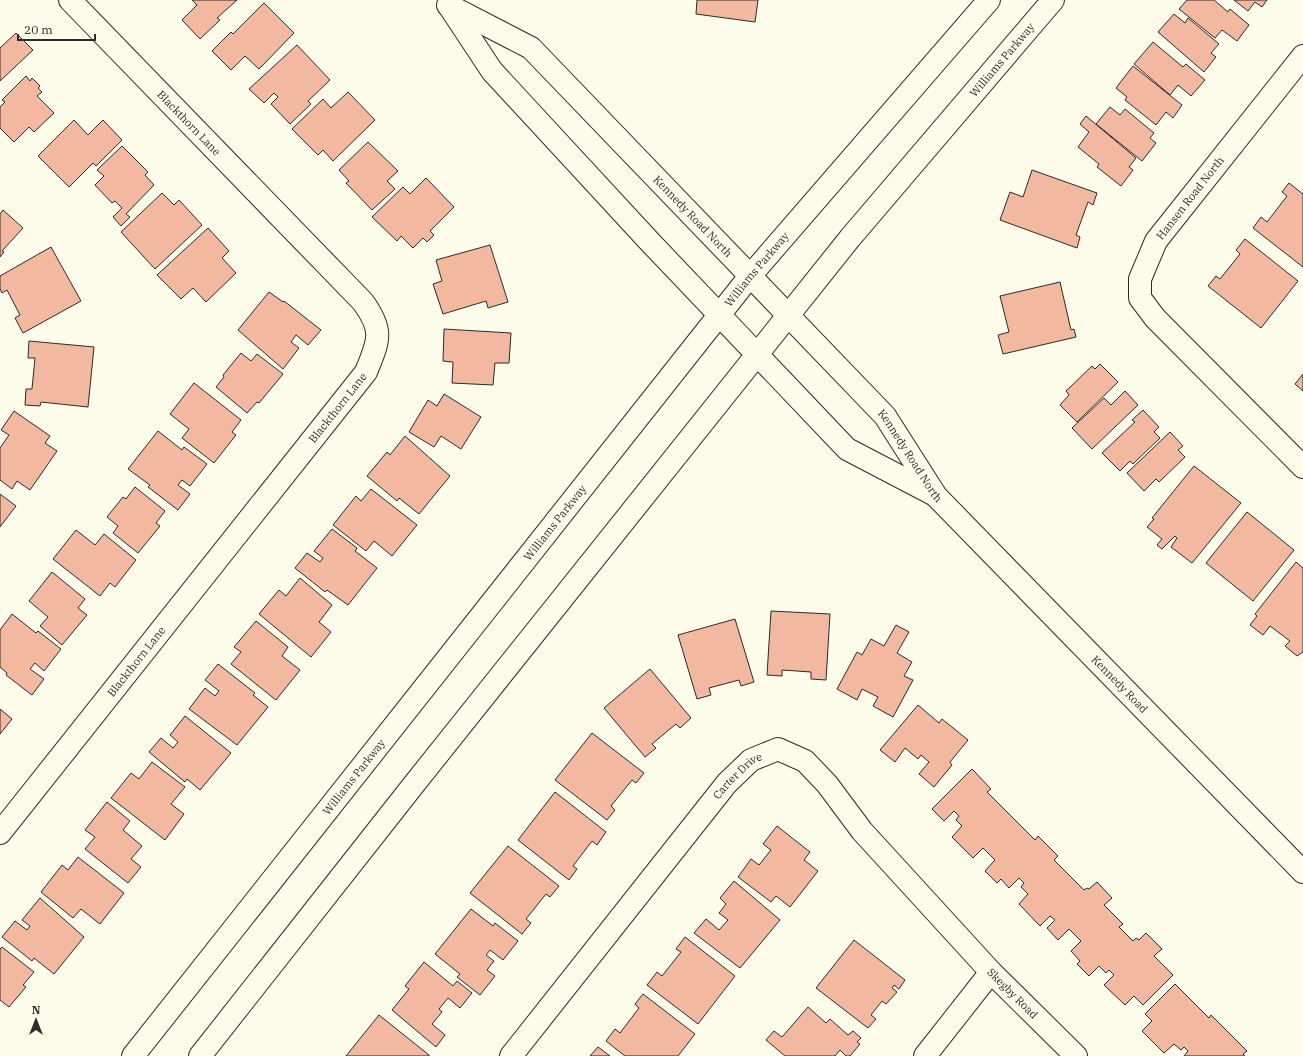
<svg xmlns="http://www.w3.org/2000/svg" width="1303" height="1056" viewBox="0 0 1303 1056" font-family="'IBM Plex Serif',serif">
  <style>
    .building { fill: #f2b8a0; stroke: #2b2b2b }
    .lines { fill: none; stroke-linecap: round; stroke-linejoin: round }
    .minor-casing { stroke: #2b2b2b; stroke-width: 24 }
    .secondary-casing { stroke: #2b2b2b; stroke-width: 24 }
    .minor { stroke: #fdfbea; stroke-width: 22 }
    .secondary { stroke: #fdfbea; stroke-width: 22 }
    .labels { text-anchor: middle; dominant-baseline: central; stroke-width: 3; stroke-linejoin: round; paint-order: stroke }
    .street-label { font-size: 11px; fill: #2b2b2b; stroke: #fdfbea }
  </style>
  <rect width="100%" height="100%" fill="#fdfbea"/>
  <path class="building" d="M192 0H237L217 18 220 20 200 39 182 20 197 5Z
    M697 0H758L755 22 696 14Z
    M1187 0H1214L1228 12 1230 9 1249 25 1237 41 1222 30 1215 38 1179 9Z
    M1234 0H1267L1262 7 1255 2 1248 11Z
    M264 3 294 33 259 69 245 56 231 70 212 51 231 32 233 34Z
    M1174 14 1185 23 1188 18 1219 44 1211 53 1216 57 1204 72 1158 32Z
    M16 33 33 50 0 81V48Z
    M1153 42 1183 67 1186 64 1205 80 1191 96 1178 85 1170 95 1134 64Z
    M297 45 330 80 308 101 311 104 290 124 271 104 278 97 274 93 264 103 249 89Z
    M1133 66 1182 105 1173 118 1166 112 1156 125 1125 100 1127 97 1116 88Z
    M26 76 30 81 32 78 40 86 38 88 42 92 37 96 54 113 34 132 29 127 14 142 0 128V107L5 102 2 100Z
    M348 92 375 120 333 161 323 150 318 155 292 129 323 99 331 108Z
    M1110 107 1120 115 1125 109 1154 133 1150 138 1156 143 1142 161 1096 124Z
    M1086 116 1136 158 1129 167 1133 170 1121 186 1097 167 1099 164 1078 147 1089 132 1080 124Z
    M74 120 88 135 103 120 122 140 96 166 93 163 69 187 38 156Z
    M368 142 398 171 387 181 395 189 372 210 346 183 349 181 339 170Z
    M122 146 148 172 145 175 154 185 126 214 130 217 121 226 113 217 122 208 115 201 112 203 95 185 104 176 97 170Z
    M1032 170 1097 193 1093 205 1088 202 1076 235 1080 237 1077 248 1000 220 1010 192 1023 197Z
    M426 178 454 207 430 231 434 235 427 242 423 238 413 248 401 236 397 241 372 217 403 187 410 194Z
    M1289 183 1303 194V267L1253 228 1261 217 1267 222 1287 196 1282 192Z
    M162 193 174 205 179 200 202 225 155 269 121 232Z
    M3 210 23 228 2 251 4 252 0 257V214Z
    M208 228 229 251 222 258 236 273 206 302 193 288 181 299 157 275Z
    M1245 239 1298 281 1261 328 1208 286 1216 276 1220 279 1240 254 1236 250Z
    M490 245 508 302 488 308 486 301 443 314 433 284 442 281 436 260Z
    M51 247 81 301 23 333 15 318 20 315 7 290 2 293 0 289V276Z
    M1060 282 1071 330 1074 329 1076 337 1003 354 998 335 1009 332 1000 296Z
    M269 292 283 302 284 301 321 330 308 345 296 335 291 342 299 348 283 369 238 330Z
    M444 329 511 333 509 363H495L493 385 452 383 453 362 443 361Z
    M29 341 94 347 88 407 41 402 40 406 25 405 26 389H32L35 358H28Z
    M241 353 251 361 257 354 283 374 259 403 257 402 247 413 216 387 224 377 223 375Z
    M1100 364 1118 382 1077 422 1060 405 1069 395 1066 391 1092 366 1095 369Z
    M1303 374V391L1295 384Z
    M194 383 241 420 232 432 236 435 214 463 182 438 189 429 170 414Z
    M1125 391 1138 405 1092 449 1072 428 1104 398 1111 405Z
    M444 394 481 417 461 449 441 436 434 447 409 432 428 400 437 406Z
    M1143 410 1159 427 1154 432 1160 438 1133 464 1130 461 1120 471 1102 453 1135 422 1132 420Z
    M14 411 50 436 45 443 57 451 30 490 17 481 12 489 0 480V448L9 435 1 430Z
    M158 431 182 450 184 447 207 464 190 486 182 480 178 485 190 494 178 510 148 487 150 485 128 469Z
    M1170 432 1183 446 1178 450 1185 457 1159 482 1156 479 1144 491 1127 473Z
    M405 436 450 476 419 514 399 498 397 501 367 476 387 452 390 455Z
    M1194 466 1241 503 1192 563 1171 547 1177 538 1175 536 1162 549 1157 545 1162 539 1147 527 1154 519 1152 518Z
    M135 487 165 511 156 523 160 526 138 553 113 533 118 526 107 517 123 497 126 499Z
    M371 489 417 525 392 556 374 541 366 551 333 525 356 496 361 501Z
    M0 494 16 506 0 527Z
    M1247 512 1294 550 1253 601 1206 563Z
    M332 529 357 548 355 551 377 568 348 605 327 590 325 592 295 568 307 553 320 562 323 558 314 551Z
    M76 530 95 545 104 534 136 560 115 587 110 583 100 596 53 559Z
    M1296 562 1303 568V652L1297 656 1285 646 1290 641 1270 626 1263 635 1250 625 1257 616 1255 614Z
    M52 572 85 599 78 608 87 615 62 645 40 626 48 617 29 601Z
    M300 578 332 605 319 622 331 632 311 657 259 614 279 590 286 596Z
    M771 611 830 614 826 680 811 679V672L782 670V676L767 675Z
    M12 614 36 633 38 631 61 649 44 671 35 663 30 669 44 679 32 695 6 675 7 673 0 667V630Z
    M735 619 754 682 741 686 739 680 709 688 711 695 697 699 678 635Z
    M256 621 288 647 282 656 300 670 276 700 231 664 241 652 234 647Z
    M896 625 909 632 897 653 912 662 904 676 913 680 893 717 873 706 878 697 862 689 857 700 837 689 857 652 862 655 871 639 884 646Z
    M218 664 255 693 253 695 268 707 237 745 189 709 205 688 215 696 219 691 205 680Z
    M650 669 691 718 680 728 676 724 652 744 656 748 645 757 604 708Z
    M918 705 939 723 942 719 968 740 950 762 952 765 934 787 919 774 929 762 921 755 918 759 905 748 895 762 880 750Z
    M0 709 12 719 0 734Z
    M185 716 231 753 200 790 187 779 185 782 149 752 161 738 173 748 178 742 170 735Z
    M592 733 644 773 636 783 632 780 611 806 615 810 607 820 555 780Z
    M152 762 185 787 171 804 184 814 165 840 111 798 131 773 139 779Z
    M972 769 991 789 987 792 1035 840 1038 836 1058 856 1054 860 1084 890 1087 888 1089 889 1097 882 1112 898 1104 905 1123 924 1119 927 1133 941 1136 938 1139 940 1146 933 1162 949 1154 956 1173 975 1143 1005 1134 996 1125 1005 1104 985 1114 975 1109 970 1106 973 1099 966 1089 976 1077 964 1080 961 1071 951 1081 941 1069 929 1058 940 1047 928 1055 920 1050 916 1040 926 1019 904 1028 894 1021 887 1024 883 1019 878 1009 888 1001 879 997 883 985 871 995 860 983 848 973 858 952 837 962 826 956 820 959 816 954 811 944 821 932 809Z
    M555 792 606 832 597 845 592 841 573 866 577 869 569 880 518 840Z
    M107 802 130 821 123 830 142 846 131 859 141 867 128 883 85 849 95 837 85 830Z
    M777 826 810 852 804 860 818 871 790 907 776 896 771 902 738 877 751 859 759 865 771 850 763 844Z
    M508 846 559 886 550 897 546 894 526 919 531 923 522 934 470 893Z
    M78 857 124 893 100 924 81 909 73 918 41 892 62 865 68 870Z
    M734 881 780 920 740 968 694 933 706 919 719 930 728 920 719 913 726 904 720 898Z
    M40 898 84 937 54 974 34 958 32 961 2 937 15 921 27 930 30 926 22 920Z
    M471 909 493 926 495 923 518 941 503 960 490 950 486 955 494 961 487 970 495 976 480 995 457 977 460 974 435 954Z
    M685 937 735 976 698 1024 647 985 657 972 662 976 681 952 676 949Z
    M854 940 905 980 899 989 894 985 892 988 897 992 886 1004 882 1001 871 1015 876 1019 868 1028 816 988Z
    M2 947 34 972 23 985 26 987 9 1007 0 1000V949Z
    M424 962 453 986 457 981 472 993 460 1008 448 998 439 1009 442 1012 432 1024 445 1035 436 1047 392 1010 409 989 405 986Z
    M1175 984 1209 1018 1211 1015 1247 1051 1243 1054 1245 1056H1184L1188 1051 1184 1047 1181 1050 1174 1044 1164 1053 1142 1031 1152 1021 1145 1014Z
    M643 994 695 1034 678 1056H625L606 1041 615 1029 620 1033 639 1008 635 1004Z
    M808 1007 826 1023 830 1019 848 1035 853 1031 861 1038 857 1042 860 1044 850 1056H846L840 1050 835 1056H785L766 1040 774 1031 782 1037Z
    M379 1015 429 1055V1056H346Z
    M598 1047 610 1056H590Z"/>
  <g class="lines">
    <g class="minor-casing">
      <g id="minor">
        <path d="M1303 56 1156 241 1140 279V298L1155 318 1303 467"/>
        <path id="s1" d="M0 833 366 372C379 340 384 331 363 302L70 0"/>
        <path id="s2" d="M511 1056 727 783 751 760 778 749 805 761 827 784 862 831 991 972 1076 1056"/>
        <path d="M925 1056 991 972"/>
      </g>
    </g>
    <g class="secondary-casing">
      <g id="secondary">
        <path id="s3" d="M448 5 531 48 885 416 936 496 1303 872"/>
        <path d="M449 6 492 71 650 242 847 449 935 495"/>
        <path id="s4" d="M133 1056 750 276 989 0"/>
        <path id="s5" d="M200 1056 415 783 850 238 1053 0"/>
      </g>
    </g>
    <use href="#minor" class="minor"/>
    <use href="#secondary" class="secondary"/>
  </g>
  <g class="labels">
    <g class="street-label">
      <text stroke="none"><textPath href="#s5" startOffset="1279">Williams Parkway</textPath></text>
      <text transform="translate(189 123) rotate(46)">Blackthorn Lane</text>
      <text transform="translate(1190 198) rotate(-52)">Hansen Road North</text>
      <text stroke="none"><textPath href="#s3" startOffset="327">Kennedy Road North</textPath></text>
      <text stroke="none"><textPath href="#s4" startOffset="1004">Williams Parkway</textPath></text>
      <text stroke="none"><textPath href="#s1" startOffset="543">Blackthorn Lane</textPath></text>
      <text stroke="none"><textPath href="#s3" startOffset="651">Kennedy Road North</textPath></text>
      <text stroke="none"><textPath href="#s4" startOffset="680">Williams Parkway</textPath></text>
      <text stroke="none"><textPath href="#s1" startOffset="219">Blackthorn Lane</textPath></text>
      <text stroke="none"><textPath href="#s3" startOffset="962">Kennedy Road</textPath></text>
      <text stroke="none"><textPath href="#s4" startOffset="356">Williams Parkway</textPath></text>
      <text stroke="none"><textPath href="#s2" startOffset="361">Carter Drive</textPath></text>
      <text stroke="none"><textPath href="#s2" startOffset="752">Skegby Road</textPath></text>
    </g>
  </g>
  <g transform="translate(36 1020)" stroke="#fdfbea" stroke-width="3" paint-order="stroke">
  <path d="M0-3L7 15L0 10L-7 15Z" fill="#2b2b2b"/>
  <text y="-6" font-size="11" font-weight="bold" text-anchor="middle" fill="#2b2b2b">N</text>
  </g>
  <path d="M18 34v6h77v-6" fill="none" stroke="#2b2b2b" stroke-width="2"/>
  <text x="24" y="34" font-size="12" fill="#2b2b2b" stroke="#fdfbea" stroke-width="3" paint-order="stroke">20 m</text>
</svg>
